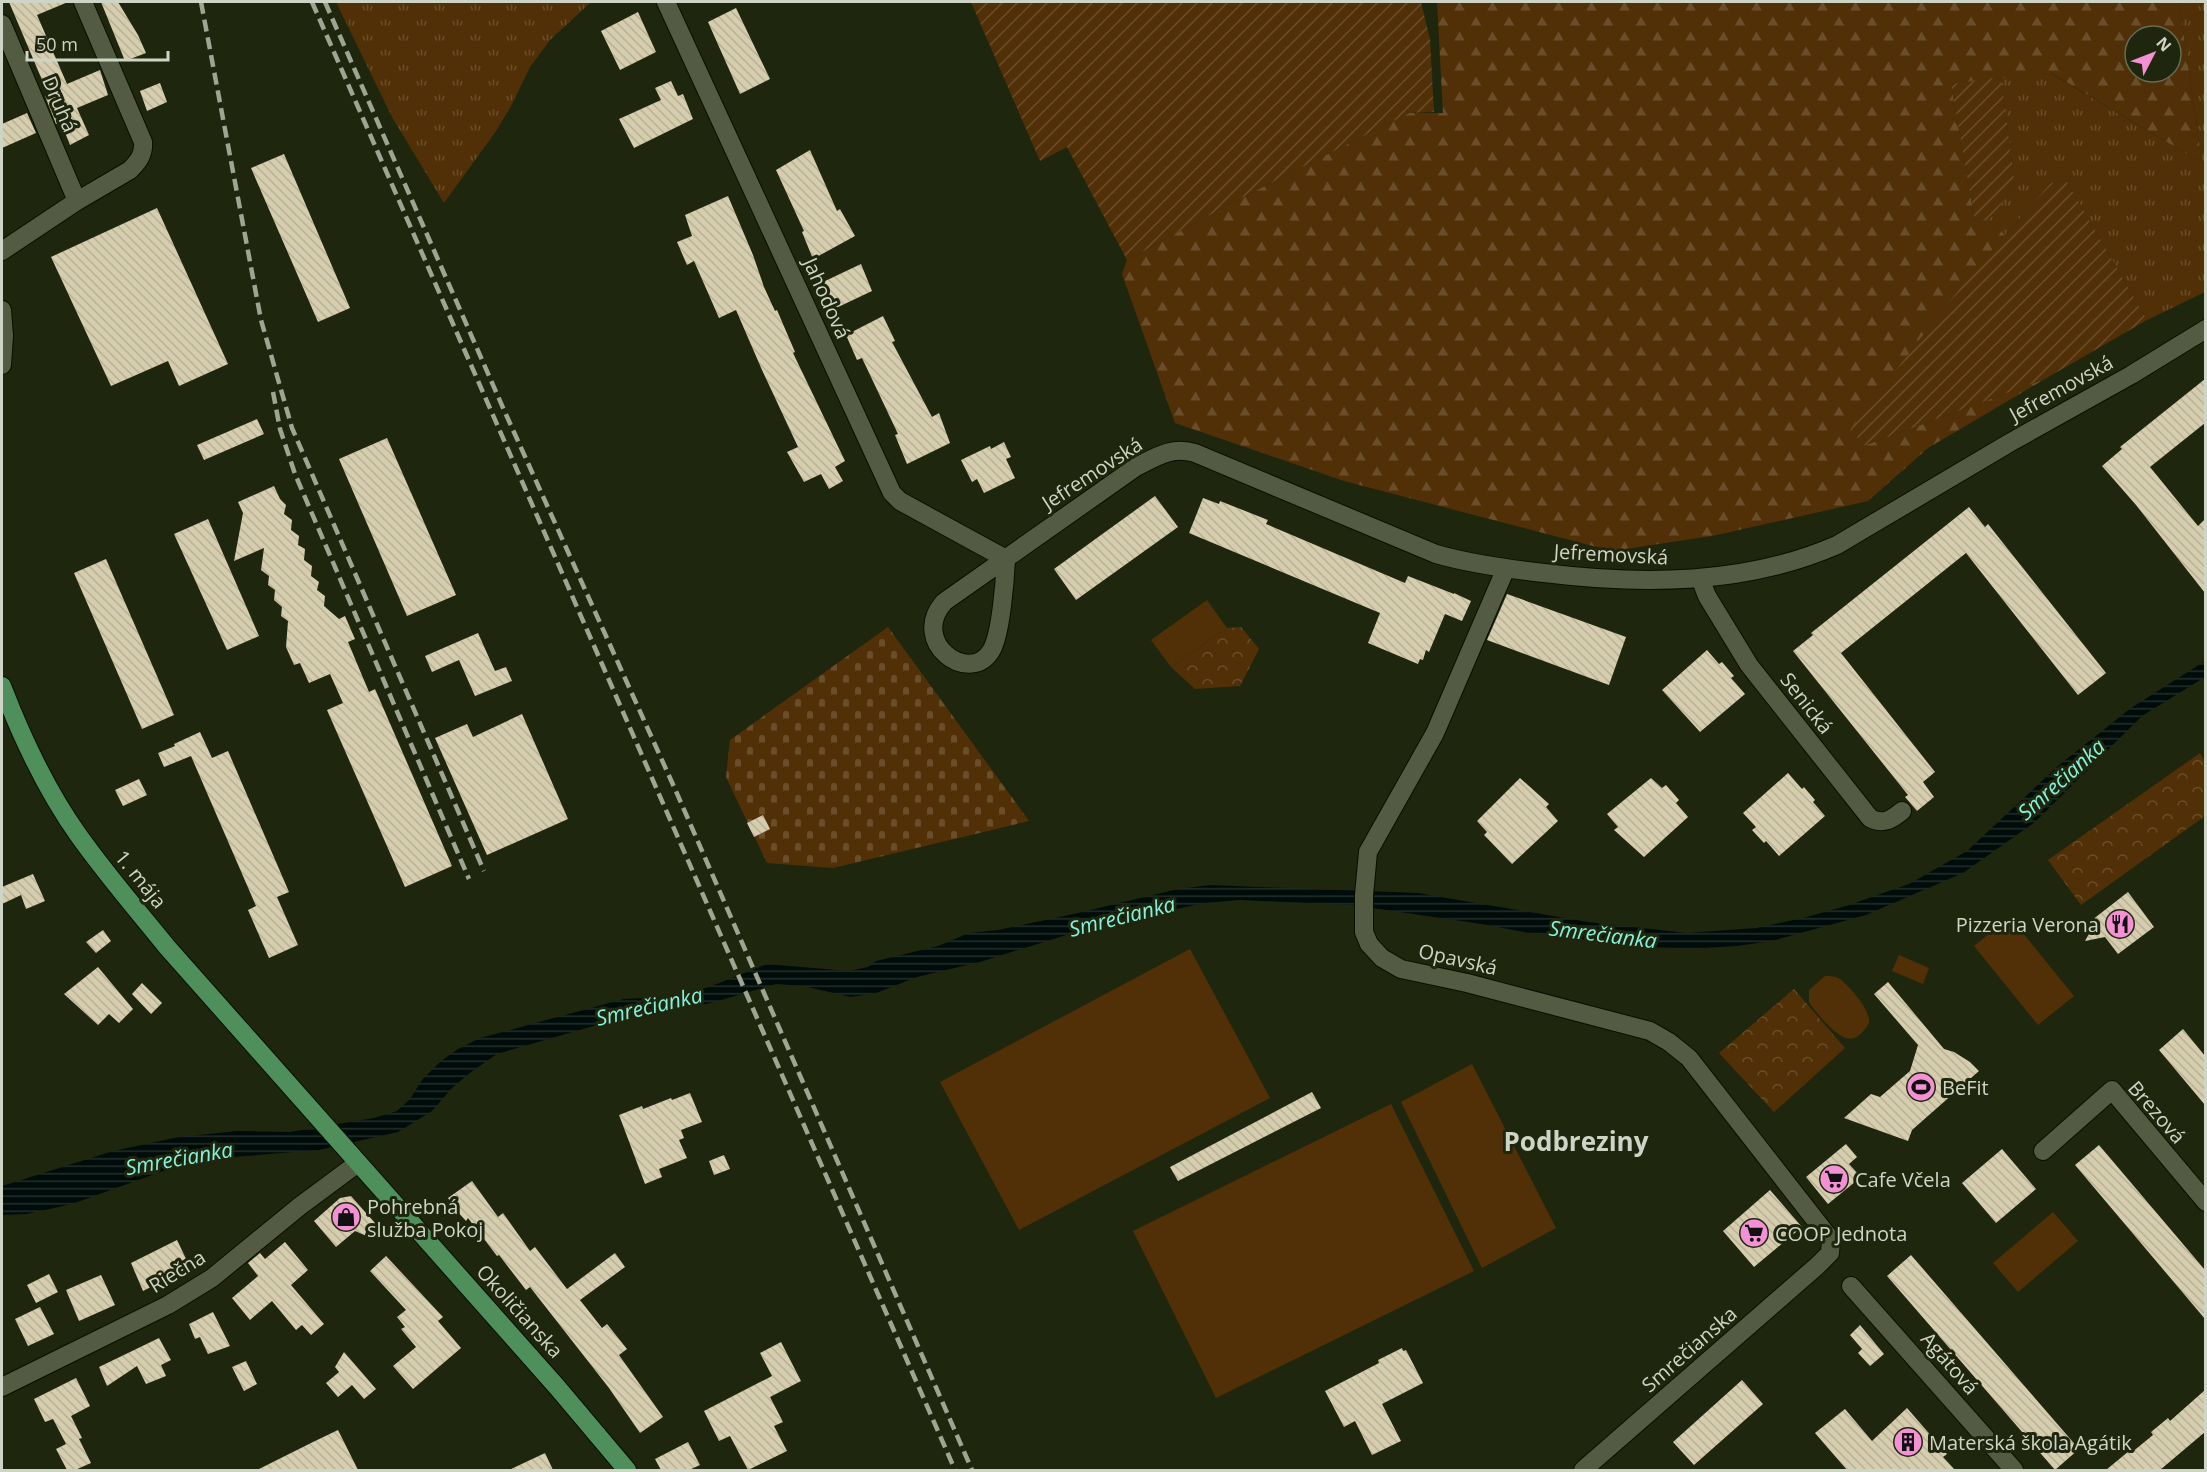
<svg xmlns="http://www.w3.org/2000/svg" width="2207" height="1472" viewBox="0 0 2207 1472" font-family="'Open Sans',sans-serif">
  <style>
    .grass { fill: url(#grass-tufts) }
    .forest { fill: url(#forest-firs); fill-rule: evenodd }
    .cemetery { fill: url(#cemetery-stones) }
    .park { fill: url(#park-crowns) }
    .garden { fill: url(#garden-furrows) }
    .pitch { fill: #523007 }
    .water { fill: url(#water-rules) }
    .building { fill: url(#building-back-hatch) }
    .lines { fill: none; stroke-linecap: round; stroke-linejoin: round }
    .street-casing { stroke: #090f00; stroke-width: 20 }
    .primary-casing { stroke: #090f00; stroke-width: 20 }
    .street { stroke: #535c42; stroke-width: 18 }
    .primary { stroke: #4e8f5b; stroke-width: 18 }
    .rail { stroke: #9fa593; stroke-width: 4.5; stroke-dasharray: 12 6; stroke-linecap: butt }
    .labels { text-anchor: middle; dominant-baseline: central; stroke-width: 6; stroke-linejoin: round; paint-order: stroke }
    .street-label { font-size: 20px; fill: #cfd5c6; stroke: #1f260e }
    .poi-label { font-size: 20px; fill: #cfd5c6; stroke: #1f260e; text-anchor: start }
    .water-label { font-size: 21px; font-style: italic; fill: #85f2dd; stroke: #1f260e }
    .district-label { font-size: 26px; font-weight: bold; fill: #cfd5c6; stroke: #1f260e }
  </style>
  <defs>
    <pattern id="grass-tufts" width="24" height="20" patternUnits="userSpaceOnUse" patternTransform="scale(1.5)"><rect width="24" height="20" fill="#523007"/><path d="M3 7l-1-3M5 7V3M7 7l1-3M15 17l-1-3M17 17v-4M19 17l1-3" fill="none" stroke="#6a4d2a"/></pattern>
    <pattern id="forest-firs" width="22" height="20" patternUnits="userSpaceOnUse" patternTransform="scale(1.5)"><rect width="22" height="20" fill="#523007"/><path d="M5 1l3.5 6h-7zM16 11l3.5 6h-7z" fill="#6a4d2a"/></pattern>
    <pattern id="cemetery-stones" width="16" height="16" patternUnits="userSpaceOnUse" patternTransform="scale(1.5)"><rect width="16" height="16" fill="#523007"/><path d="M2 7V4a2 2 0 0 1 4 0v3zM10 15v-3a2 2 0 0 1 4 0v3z" fill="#6a4d2a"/></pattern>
    <pattern id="park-crowns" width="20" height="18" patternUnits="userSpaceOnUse" patternTransform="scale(1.5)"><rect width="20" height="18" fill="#523007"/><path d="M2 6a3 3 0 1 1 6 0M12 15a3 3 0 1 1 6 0" fill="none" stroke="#6a4d2a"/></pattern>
    <pattern id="garden-furrows" width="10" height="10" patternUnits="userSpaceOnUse" patternTransform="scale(1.5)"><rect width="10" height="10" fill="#523007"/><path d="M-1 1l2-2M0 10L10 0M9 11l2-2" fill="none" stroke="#6a4d2a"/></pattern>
    <pattern id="water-rules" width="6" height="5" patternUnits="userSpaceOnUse" patternTransform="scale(1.5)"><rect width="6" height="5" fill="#000c09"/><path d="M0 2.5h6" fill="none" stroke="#242e2b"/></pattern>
    <pattern id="building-back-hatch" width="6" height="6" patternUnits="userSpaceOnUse" patternTransform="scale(1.5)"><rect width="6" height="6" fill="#d5cdae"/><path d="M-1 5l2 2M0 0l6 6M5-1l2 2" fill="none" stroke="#b7b197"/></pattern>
  </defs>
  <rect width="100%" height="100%" fill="#1f260e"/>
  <path class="grass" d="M336 2H591L550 40 530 67 511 106 496 131 444 203 392 117Z
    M2179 2H2205V292L2147 320 2066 180 2051 183 2005 235 1989 220 2015 186 2001 77 2050 73 2202 163Z"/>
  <path class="forest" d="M1437 2H2179L2202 163 2051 73 1951 84 1975 222 1989 220 2005 235 1933 322 1863 446 2045 379 1928 448 1868 501 1712 536 1612 551 1344 481 1175 423 1122 274 1127 260 1245 196 1409 113H1443ZM2135 36H2171V72H2135Z"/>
  <path class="cemetery" d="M888 627 1029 821 833 868 767 863 726 777 730 740Z"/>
  <path class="park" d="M1241 627 1259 649 1240 686 1195 689 1171 667 1227 628Z
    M2200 753 2205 762V816L2081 905 2048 860Z
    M1794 989 1845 1048 1774 1112 1719 1053Z"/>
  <path class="garden" d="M971 2H1421L1430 39 1434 112 1409 113 1245 196 1127 260 1067 147 1040 161Z
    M2001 77 2015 186 1989 220 1975 222 1951 84Z
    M2066 180 2147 320 2045 379 1863 446 1851 429 1933 322 1984 259 2051 183Z"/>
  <path class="pitch" d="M1207 600 1227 628 1171 667 1151 640Z
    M2010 917 2074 996 2038 1025 1974 946Z
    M1190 949 1270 1098 1019 1230 940 1082Z
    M1899 955 1929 968 1923 984 1892 971Z
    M1825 976C1831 976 1835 976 1840 979 1850 987 1871 1010 1869 1023 1853 1050 1840 1037 1824 1021 1819 1015 1813 1009 1809 1002V990Z
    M1472 1064 1556 1228 1482 1268 1401 1102Z
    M1391 1104 1474 1271 1216 1398 1133 1231Z
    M2053 1212 2078 1241 2018 1292 1993 1263Z"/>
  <path class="water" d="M2205 661V677L2142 716 2035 822 1963 873 1866 915 1772 941 1737 946 1689 949 1650 947 1528 933 1488 925 1352 905 1240 900 1204 903 1082 930 980 962 917 977 876 993 851 997 803 986 776 984 711 1003 607 1022 497 1054 471 1072 452 1088 432 1111 398 1132 319 1150 234 1157 205 1156 72 1204 27 1214 2 1215V1186L113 1151 179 1137 237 1131 290 1132 374 1118 397 1111 410 1099 422 1080 441 1061 458 1049 480 1038 624 999 664 997 709 987 767 964 848 971 868 967 876 961 938 946 969 933 998 930 1078 913 1178 889 1210 885 1418 893 1588 922 1687 933 1756 928 1803 918 1846 906 1909 884 1967 851 2058 766 2131 708Z"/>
  <path class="building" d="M9 2H68L37 15 67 84 100 70 108 95 77 108 89 135 70 145 64 130 61 131 58 123 56 124 45 96 48 94Z
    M101 2H118L138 35 146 53 125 61Z
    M736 8 770 79 740 94 708 22Z
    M638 12 656 52 620 70 601 31Z
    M671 81 678 96 683 94 693 119 634 148 619 119 661 100 655 88Z
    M160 83 167 102 147 111 140 91Z
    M27 113 36 133 2 148V124Z
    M810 150 837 211 840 209 855 236 813 259 802 232 804 231 776 170Z
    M284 154 350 308 318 322 251 168Z
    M728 196 753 255 764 287 775 311 777 310 795 352 793 353 845 461 835 467 843 481 829 489 821 474 804 482 787 452 798 447 762 370 736 310 719 318 694 261 687 265 677 242 692 236 685 215Z
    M157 208 228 364 179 386 168 361 111 386 51 257Z
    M861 264 872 291 834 309 823 282Z
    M883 316 895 341 892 342 932 417 939 413 950 443 907 464 895 435 898 434 862 358 857 360 846 335Z
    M2205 379V423L2150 467 2198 526 2205 519V593L2136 505 2102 466 2122 449 2120 447Z
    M257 419 264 434 204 460 197 445Z
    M387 438 456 595 407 616 339 459Z
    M1004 442 1011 457 1006 459 1015 478 984 493 977 479 972 482 961 460 990 446 991 449Z
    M274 486 280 499 286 505 284 514 292 520 291 530 299 536 298 545 305 549 304 560 312 566 311 576 319 582 317 590 325 596 324 606 339 619 345 616 355 639 348 642 369 692 375 689 452 866 405 887 327 710 343 703 330 674 309 683 300 663 294 665 286 647 288 621 281 616 282 607 274 600 275 590 268 585 269 576 261 570 264 548 234 561 243 513 238 502Z
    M1155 496 1178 527 1076 600 1054 569Z
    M1203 498 1219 504 1220 501 1268 520 1266 524 1405 583 1408 576 1454 594V593L1471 601 1462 621 1445 614 1429 652 1426 650 1423 660 1420 659 1418 664 1368 643 1380 613 1189 533Z
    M1969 507 1985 527 1988 524 2106 673 2078 695 1966 553 1841 653 1935 772 1923 782 1934 797 1917 811 1905 797 1908 795 1793 651 1813 635 1811 633Z
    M208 519 259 636 227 650 174 534Z
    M106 559 174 715 142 729 74 573Z
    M1507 594 1626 637 1609 685 1487 640Z
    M478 633 495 671 506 667 512 681 475 696 459 660 432 672 425 656Z
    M1707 650 1719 664 1722 662 1734 676 1731 678 1745 694 1700 732 1662 690Z
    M522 714 568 819 487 855 435 738 467 724 473 737Z
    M200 732 212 758 228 751 289 892 277 897 298 945 269 958 248 910 256 906 191 756 164 767 158 753 175 746 174 744Z
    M1788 773 1802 789 1804 787 1815 800 1813 802 1825 816 1779 856 1766 841 1764 843 1752 830 1756 827 1743 813Z
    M1520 778 1549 804 1546 807 1558 821 1512 864 1484 835 1487 832 1477 821Z
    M1651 778 1662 788 1666 785 1679 800 1676 803 1688 817 1644 857 1614 830 1618 827 1607 814Z
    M139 779 147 795 123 806 115 790Z
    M763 815 770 829 754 837 747 823Z
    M33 874 45 901 26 909 21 895 2 904V887Z
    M2128 892 2154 927 2118 954 2105 937 2085 941 2095 923 2092 920Z
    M103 930 111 941 96 953 86 942Z
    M98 967 133 1009 119 1023 109 1014 98 1025 64 994Z
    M1888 982 1944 1049 1954 1052 1970 1062 1979 1071 1912 1130 1908 1141 1844 1118 1871 1094 1880 1097 1910 1071 1918 1045 1874 994Z
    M142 983 162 1003 151 1014 132 994Z
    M2183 1029 2205 1056V1105L2159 1050Z
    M1312 1092 1321 1108 1178 1181 1170 1167Z
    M690 1093 702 1122 681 1130 684 1138 679 1140 687 1158 659 1169 662 1177 645 1184 619 1115 642 1106 643 1109 671 1098 672 1100Z
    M1846 1144 1857 1157 1849 1164 1861 1177 1828 1204 1806 1177Z
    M2099 1145 2205 1270V1319L2075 1165Z
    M2002 1149 2036 1189 1996 1223 1962 1183Z
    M724 1155 730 1169 714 1175 709 1161Z
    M472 1181 498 1217 503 1213 530 1251 535 1247 567 1289 615 1253 625 1267 580 1300 602 1328 607 1324 627 1349 619 1355 663 1417 640 1433 609 1388 530 1287 526 1290 499 1255 497 1256 468 1218 466 1221 456 1210 448 1198Z
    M1770 1190 1802 1227 1754 1267 1723 1231Z
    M351 1196 375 1223 369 1237 355 1231 336 1247 314 1221 340 1198Z
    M177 1240 190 1267 143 1291 131 1263Z
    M285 1242 308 1270 291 1285 324 1324 311 1335 302 1325 296 1330 272 1301 250 1320 232 1298 258 1276 248 1263 260 1253 265 1259Z
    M1911 1255 2079 1449 2055 1470 1887 1276Z
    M386 1256 443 1317 438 1321 461 1348 413 1389 393 1366 416 1347 401 1329 405 1327 397 1317 406 1310 370 1271Z
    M49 1274 58 1292 36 1303 27 1285Z
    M101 1275 115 1305 79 1321 66 1290Z
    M40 1307 54 1334 28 1346 15 1319Z
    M213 1312 230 1346 208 1354 200 1337 195 1339 189 1324Z
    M1860 1325 1884 1354 1870 1366 1858 1353 1862 1349 1850 1335Z
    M159 1338 171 1360 161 1365 166 1376 146 1384 137 1366 107 1386 99 1367Z
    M781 1342 801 1381 770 1397 783 1422 774 1426 787 1451 748 1470 730 1436 719 1441 704 1411 772 1376 760 1353Z
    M1402 1348 1403 1351 1406 1350 1423 1383 1382 1404 1401 1441 1372 1455 1355 1421 1344 1427 1325 1391 1379 1363 1378 1360Z
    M344 1352 376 1389 364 1399 352 1385 338 1397 326 1383 339 1372 335 1367Z
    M246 1361 257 1384 244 1391 232 1367Z
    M76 1378 90 1406 71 1416 82 1438 79 1439 91 1463 75 1470H67L56 1449 66 1444 53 1419 45 1422 34 1399Z
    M1742 1380 1763 1404 1694 1465 1673 1442Z
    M2205 1390V1432L2160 1470H2106L2129 1451 2131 1453 2153 1435 2151 1432 2168 1418 2170 1421Z
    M1907 1408 1947 1454 1943 1457 1955 1470H1847L1815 1433 1845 1409 1872 1441Z
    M338 1430 358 1470H257L313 1442Z
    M688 1442 700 1465 689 1470H661L655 1459Z
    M545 1453 553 1470H509Z"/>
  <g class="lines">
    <g class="street-casing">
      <path id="street" d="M666 2 892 493 900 501 1006 559
        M2 24 77 201
        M2 251 77 201 130 170C139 161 144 154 143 142L83 2
        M2 310 4 336 2 365
        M1006 559C1005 580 1001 635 991 651 969 686 909 642 944 602L1136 467C1156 457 1172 446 1195 453L1436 554C1471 564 1508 569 1544 573 1641 585 1746 585 1837 545L2011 442 2131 375 2206 329
        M1506 568 1435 733 1368 852 1364 895V932L1369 944 1382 958 1401 969 1467 983 1650 1031 1669 1042 1689 1058 1831 1240 1830 1253 1817 1266 1583 1470
        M1700 578 1707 596 1749 665 1870 818C1883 825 1891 820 1902 811
        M2043 1151 2112 1090 2206 1202
        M1851 1286 2014 1470
        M2 1387 168 1305 212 1278 300 1206 358 1163"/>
    </g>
    <g class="primary-casing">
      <path id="primary" d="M2 686C22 738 46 790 79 836 106 874 137 910 167 947L557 1387 627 1470"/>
    </g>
    <use href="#street" class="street"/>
    <use href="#primary" class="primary"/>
    <path class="rail" d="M201 2 261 320 292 428 484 871
      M312 2 955 1470
      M325 2 504 410 675 789 972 1470
      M273 392 280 429 295 474 469 879"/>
  </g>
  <defs>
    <g id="restaurant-disc" transform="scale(1.5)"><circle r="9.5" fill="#f491d4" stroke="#1f260e"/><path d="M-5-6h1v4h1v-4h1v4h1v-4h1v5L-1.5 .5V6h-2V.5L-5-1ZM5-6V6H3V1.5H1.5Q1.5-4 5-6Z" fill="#111"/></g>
    <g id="stadium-disc" transform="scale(1.5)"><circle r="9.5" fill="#f491d4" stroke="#1f260e"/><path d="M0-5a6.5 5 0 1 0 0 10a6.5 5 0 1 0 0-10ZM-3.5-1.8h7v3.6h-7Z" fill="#111"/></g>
    <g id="supermarket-disc" transform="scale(1.5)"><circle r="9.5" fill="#f491d4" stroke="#1f260e"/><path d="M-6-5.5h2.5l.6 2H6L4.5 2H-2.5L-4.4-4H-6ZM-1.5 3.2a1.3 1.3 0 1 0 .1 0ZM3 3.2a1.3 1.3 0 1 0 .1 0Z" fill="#111"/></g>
    <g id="shop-disc" transform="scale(1.5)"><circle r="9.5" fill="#f491d4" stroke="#1f260e"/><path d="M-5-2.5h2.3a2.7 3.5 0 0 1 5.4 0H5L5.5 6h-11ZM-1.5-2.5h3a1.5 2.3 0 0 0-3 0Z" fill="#111"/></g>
    <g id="building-disc" transform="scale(1.5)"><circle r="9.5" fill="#f491d4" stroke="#1f260e"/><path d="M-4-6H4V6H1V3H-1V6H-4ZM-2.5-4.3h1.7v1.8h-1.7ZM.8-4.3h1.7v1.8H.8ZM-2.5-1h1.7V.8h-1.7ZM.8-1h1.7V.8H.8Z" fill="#111"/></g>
  </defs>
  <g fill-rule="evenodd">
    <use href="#restaurant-disc" x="2120" y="924"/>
    <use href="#stadium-disc" x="1921" y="1087"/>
    <use href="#supermarket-disc" x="1834" y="1179"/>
    <use href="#shop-disc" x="346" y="1217"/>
    <use href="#supermarket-disc" x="1754" y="1233"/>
    <use href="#building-disc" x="1908" y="1442"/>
  </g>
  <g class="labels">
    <g class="street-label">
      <text transform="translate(60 104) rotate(67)">Druhá</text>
      <text transform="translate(827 298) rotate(66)">Jahodová</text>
      <text transform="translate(2061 388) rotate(-29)">Jefremovská</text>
      <text transform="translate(1092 473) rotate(-33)">Jefremovská</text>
      <text transform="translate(1611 554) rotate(3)">Jefremovská</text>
      <text transform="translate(1807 703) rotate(52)">Senická</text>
      <text transform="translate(141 879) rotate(51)">1. mája</text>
      <text transform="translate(1458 959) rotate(13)">Opavská</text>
      <text transform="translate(2157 1112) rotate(49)">Brezová</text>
      <text transform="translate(177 1271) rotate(-32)">Riečna</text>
      <text transform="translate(520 1311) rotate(48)">Okoličianska</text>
      <text transform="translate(1689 1349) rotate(-41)">Smrečianska</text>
      <text transform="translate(1950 1363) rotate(49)">Agátová</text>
    </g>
    <g class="poi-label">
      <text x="2099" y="924" text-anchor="end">Pizzeria Verona</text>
      <text x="1942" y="1087">BeFit</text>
      <text x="1855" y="1179">Cafe Včela</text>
      <text x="367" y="1206">Pohrebná<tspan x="367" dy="23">služba Pokoj</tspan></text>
      <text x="1775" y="1233">COOP Jednota</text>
      <text x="1929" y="1442">Materská škola Agátik</text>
    </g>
    <g class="water-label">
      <text transform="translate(2061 779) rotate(-42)">Smrečianka</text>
      <text transform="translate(1122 916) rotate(-14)">Smrečianka</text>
      <text transform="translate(1603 934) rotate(7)">Smrečianka</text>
      <text transform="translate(649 1006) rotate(-13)">Smrečianka</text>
      <text transform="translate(179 1158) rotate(-10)">Smrečianka</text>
    </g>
    <g class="district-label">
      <text x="1576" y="1141">Podbreziny</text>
    </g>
  </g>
  <rect width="2207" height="1472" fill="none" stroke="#cfd5c6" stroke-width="6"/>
  <g transform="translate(2153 54) rotate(48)"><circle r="28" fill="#1f260e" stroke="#656c58" stroke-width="1.5"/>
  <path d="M0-4.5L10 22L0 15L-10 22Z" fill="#f491d4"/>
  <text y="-9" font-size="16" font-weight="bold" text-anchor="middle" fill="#cfd5c6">N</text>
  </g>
  <path d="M27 51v9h141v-9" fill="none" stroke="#cfd5c6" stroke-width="3"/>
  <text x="36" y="51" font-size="18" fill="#cfd5c6" stroke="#1f260e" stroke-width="4.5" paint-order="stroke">50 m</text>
</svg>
